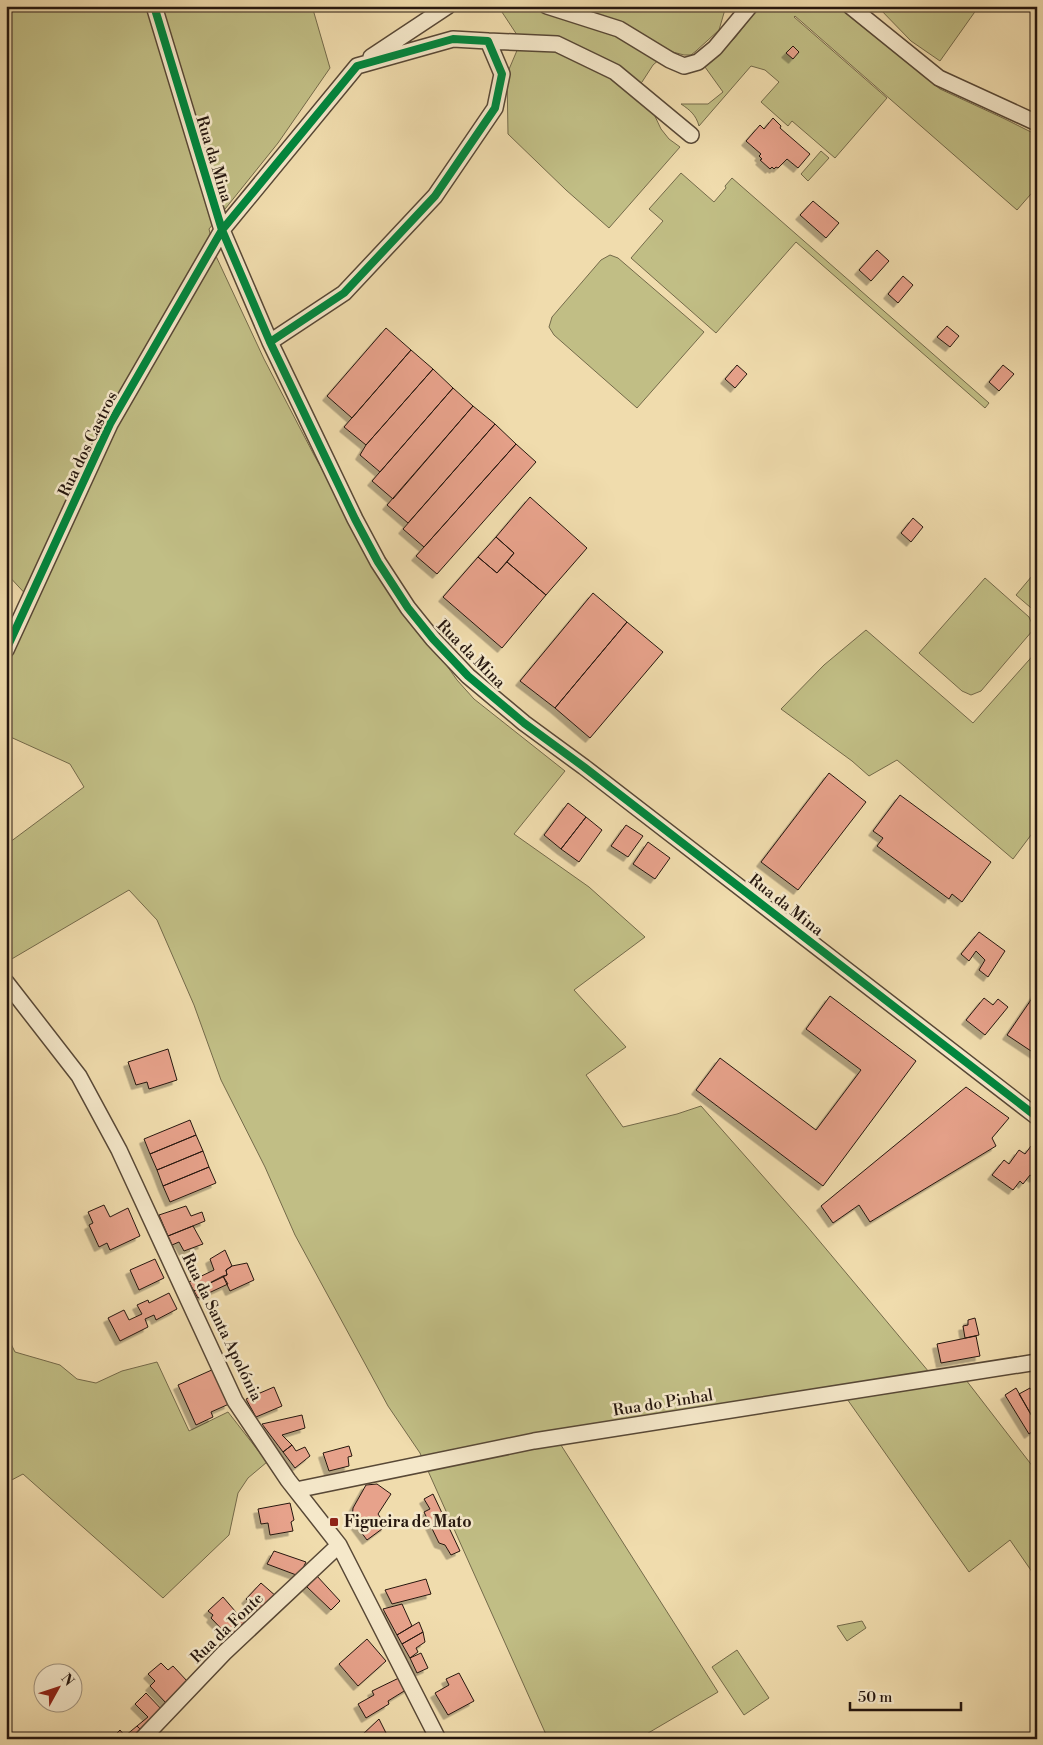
<svg xmlns="http://www.w3.org/2000/svg" width="1043" height="1745" viewBox="0 0 1043 1745" font-family="'Libre Bodoni',serif">
  <style>
    .green { fill: #c1be85; stroke: #746a4a }
    .building { fill: #e7a28b; stroke: #26170f; filter: url(#shadow) }
    .lines { fill: none; stroke-linecap: round; stroke-linejoin: round }
    .minor-casing { stroke: #584836; stroke-width: 18 }
    .minor { stroke: #f5e8ca; stroke-width: 15 }
    .cycleway-casing { stroke: #f5e8ca; stroke-width: 11 }
    .cycleway { stroke: #00873e; stroke-width: 8 }
    .poi-dot { fill: #8f2418; stroke: #f5e8ca; stroke-width: 2 }
    .labels { text-anchor: middle; dominant-baseline: central; stroke-width: 5; stroke-linejoin: round; paint-order: stroke }
    .street-label { font-size: 16px; fill: #26170f; stroke: #f5e8ca }
    .poi-label { font-size: 16px; font-weight: bold; fill: #26170f; stroke: #f5e8ca; text-anchor: start }
  </style>
  <defs>
    <filter id="shadow"><feDropShadow dx="-4.5" dy="4.5" stdDeviation="0" flood-color="#0004"/></filter>
  </defs>
  <rect width="100%" height="100%" fill="#f0dcad"/>
  <filter id="stains"><feTurbulence type="fractalNoise" baseFrequency=".004" numOctaves="4"/><feColorMatrix values="0 0 0 0 .2 0 0 0 0 .09 0 0 0 0 .02 0 0 0 .5 -.17"/></filter>
  <radialGradient id="worn" r=".72"><stop offset=".6" stop-color="#630" stop-opacity="0"/><stop offset="1" stop-color="#630" stop-opacity=".3"/></radialGradient>
  <path class="green" d="M6 6H312L330 68 278 143 209 229 215 254 264 359 314 455 379 570 457 680 474 699 565 771 514 834 589 887 645 937 574 990 626 1047 586 1075 623 1127 677 1114 701 1106 806 1225 929 1372 966 1380 1037 1472V1579L1010 1540 969 1572 840 1389 559 1442 718 1692 638 1739H548L420 1453 388 1406 295 1235 265 1167 221 1080 194 1005 157 920 129 890 10 960 6 953V845L84 787 70 764 6 735V663L18 628 31 600 6 573Z
    M498 6H726L719 30 696 51 691 55H684L669 51 653 65 642 82 632 92 652 110 661 129 669 139 680 147 609 228 566 190 508 134 507 74 521 41Z
    M760 6H837L940 89 1005 119 1037 135V187L1017 210 795 16 794 17 887 98 835 158 792 121 788 126 761 102 779 82 765 70 751 66 699 126C696 115 690 110 681 104H708L723 92 705 67 734 39Z
    M877 6H979L940 61 911 41Z
    M821 151 829 158 808 181 801 174Z
    M681 173 714 202 726 188 725 186 732 178 989 403 985 408 796 242 716 333 631 258 663 221 649 209Z
    M610 255 618 258 704 332 637 408 554 335 549 327 552 317 601 260Z
    M1037 570V613L1016 595Z
    M985 578 1029 617 1033 626V630L981 691 971 695 962 691 919 653Z
    M866 630 973 723 1037 651V827L1013 859 897 760 869 776 852 761 781 709 824 665Z
    M6 1334 15 1352 60 1365 77 1379 96 1383 122 1371 157 1362 189 1431 228 1412 267 1462 248 1478 238 1493 229 1535 163 1598 23 1474 6 1483Z
    M862 1621 866 1628 847 1641 837 1626Z
    M737 1650 769 1698 744 1715 712 1667Z"/>
  <path class="building" d="M793 46 799 52 793 59 786 53Z
    M773 118 781 126 780 128 810 154 798 168 787 159 778 168 776 167 774 169 772 167 770 169 760 160 762 159 759 156 761 154 746 141 760 125 764 129Z
    M813 201 839 223 826 238 800 215Z
    M877 250 889 261 871 281 859 270Z
    M903 276 913 285 898 303 888 294Z
    M947 326 959 336 950 347 937 337Z
    M386 328 411 350 352 418 327 396Z
    M411 350 433 369 366 445 344 427Z
    M737 365 747 374 735 388 725 379Z
    M1003 365 1014 374 999 391 989 382Z
    M433 369 453 388 380 472 360 455 366 445Z
    M453 388 473 406 393 499 372 481Z
    M473 406 495 424 408 523 387 505Z
    M495 424 516 444 424 547 403 529Z
    M516 444 536 462 437 574 416 556Z
    M530 497 587 548 546 595 507 562 514 553 496 537Z
    M913 518 923 527 911 542 901 533Z
    M496 537 514 553 497 573 478 557Z
    M478 557 497 573 507 562 546 595 502 648 443 597Z
    M593 593 627 622 555 708 520 681Z
    M627 622 663 652 590 738 555 708Z
    M829 773 866 802 798 890 761 862Z
    M900 795 991 862 962 902 952 894 949 899 877 846 883 838 873 831Z
    M568 803 586 817 561 849 544 835Z
    M586 817 602 830 579 862 561 849Z
    M626 825 643 836 628 857 611 846Z
    M648 842 670 858 655 879 633 864Z
    M979 932 1005 951 988 977 979 970 985 960 976 951 969 961 961 954Z
    M1037 991V1055L1007 1035Z
    M830 996 916 1061 823 1186 696 1090 720 1058 816 1130 861 1070 806 1029Z
    M984 998 993 1005 998 999 1008 1007 985 1035 966 1020Z
    M168 1049 177 1080 149 1089 147 1082 136 1085 128 1062Z
    M966 1087 1009 1118 992 1138 996 1146 870 1222 859 1205 833 1223 821 1206Z
    M190 1120 196 1135 150 1154 144 1139Z
    M196 1135 203 1151 157 1170 150 1154Z
    M1031 1146 1037 1150V1174L1034 1178 1030 1175 1023 1184 1020 1181 1013 1190 992 1175 1004 1160 1009 1164 1019 1150 1025 1154Z
    M203 1151 209 1167 163 1186 157 1170Z
    M209 1167 216 1183 170 1202 163 1186Z
    M104 1205 110 1217 128 1208 140 1236 110 1250 107 1243 99 1247 89 1225 93 1223 88 1212Z
    M186 1206 191 1216 202 1212 205 1221 168 1236 159 1215Z
    M193 1226 203 1244 184 1251 179 1242 172 1245 168 1236Z
    M225 1250 232 1266 226 1270 227 1275 194 1291 189 1282 214 1270 210 1259Z
    M155 1259 164 1278 139 1290 130 1270Z
    M247 1263 254 1280 230 1291 223 1276 227 1275 226 1270 232 1266Z
    M223 1276 228 1284 198 1298 194 1291Z
    M169 1293 177 1309 156 1320 154 1315 145 1319 148 1327 120 1341 108 1318 124 1310 129 1320 142 1314 137 1305 148 1300 149 1303Z
    M975 1318 979 1335 965 1338 963 1326 968 1325V1320Z
    M976 1336 980 1356 941 1363 937 1344Z
    M214 1369 229 1404 211 1412 213 1417 196 1425 178 1385Z
    M274 1387 282 1406 256 1417 246 1399Z
    M1016 1388 1037 1425V1428L1029 1434 1005 1395Z
    M1030 1388 1037 1400V1425L1019 1394Z
    M302 1415 305 1428 282 1435 292 1445 283 1452 262 1424Z
    M292 1445 296 1451 305 1447 310 1456 295 1468 283 1452Z
    M349 1446 352 1456 348 1457 349 1466 329 1471 323 1453Z
    M377 1484 391 1494 378 1514 386 1526 367 1540 352 1520 353 1508 366 1485Z
    M433 1494 460 1551 451 1555 445 1545 439 1543 424 1512 430 1509 424 1499Z
    M290 1503 294 1520 291 1522 293 1531 270 1535 268 1523 261 1524 258 1509Z
    M274 1551 306 1562 299 1576 267 1564Z
    M316 1575 340 1601 331 1610 307 1587Z
    M426 1579 431 1594 392 1604 385 1590Z
    M261 1583 277 1597 261 1614 246 1599Z
    M223 1597 247 1625 232 1640 211 1618 213 1615 208 1611Z
    M402 1604 412 1626 397 1635 383 1609Z
    M419 1622 423 1632 402 1644 397 1635Z
    M423 1632 425 1642 416 1648 418 1652 410 1658 402 1644Z
    M367 1639 386 1661 358 1686 339 1664Z
    M421 1653 428 1668 417 1673 410 1658Z
    M161 1663 168 1670 173 1666 188 1682 166 1703 150 1686 155 1681 148 1674Z
    M459 1673 474 1701 448 1715 435 1693 449 1685 446 1679Z
    M403 1676 409 1688 388 1701 389 1704 366 1718 358 1704 374 1695 372 1691Z
    M146 1693 165 1713 145 1734 137 1726 148 1717 135 1704Z
    M379 1719 389 1739H363L361 1736Z
    M137 1726 145 1734 140 1739H117L114 1736 120 1730 125 1736Z"/>
  <g class="lines">
    <g class="minor-casing">
      <path id="minor" d="M154 6 222 230 270 342 355 519 378 562 408 608 433 639 468 676 524 723 584 767 1037 1117
        M547 6 619 29 670 60 684 66 698 62 715 48 750 6
        M850 6 939 78 1037 123
        M488 41 557 44 615 72 691 135
        M371 57 448 6
        M6 650 110 424 222 230 357 66 453 39 488 41 502 74 495 108 435 196 344 293 270 342
        M6 982 79 1076 119 1150 235 1401 288 1480 339 1545 438 1739
        M296 1490 534 1441 1037 1362
        M142 1739 224 1653 339 1545"/>
    </g>
    <use href="#minor" class="minor"/>
    <g class="cycleway-casing">
      <path id="cycleway" d="M154 6 222 230 270 342 355 519 378 562 408 608 433 639 468 676 524 723 584 767 1037 1117
        M6 650 110 424 222 230 357 66 453 39 488 41 502 74 495 108 435 196 344 293 270 342"/>
    </g>
    <use href="#cycleway" class="cycleway"/>
  </g>
  <rect class="poi-dot" x="329" y="1517" width="10" height="10" rx="2.5"/>
  <g class="labels">
    <g class="street-label">
      <text transform="translate(214 159) rotate(73)">Rua da Mina</text>
      <text transform="translate(88 444) rotate(-64)">Rua dos Castros</text>
      <text transform="translate(471 654) rotate(45)">Rua da Mina</text>
      <text transform="translate(786 905) rotate(38)">Rua da Mina</text>
      <text transform="translate(222 1327) rotate(64)">Rua da Santa Apolónia</text>
      <text transform="translate(663 1403) rotate(-9)">Rua do Pinhal</text>
      <text transform="translate(227 1628) rotate(-44)">Rua da Fonte</text>
    </g>
    <g class="poi-label">
      <text x="344" y="1522">Figueira de Mato</text>
    </g>
  </g>
  <rect width="1043" height="1745" fill="none" stroke="#f0dcad" stroke-width="25"/>
  <rect x="8" y="8" width="1028" height="1730" fill="none" stroke="#26170f" stroke-width="2.5"/>
  <rect x="12" y="12" width="1018" height="1720" fill="none" stroke="#26170f"/>
  <g transform="translate(58 1688) rotate(50)"><circle r="24" fill="#f5e8ca" stroke="#a2947f"/>
  <path d="M0-4L9 19L0 12L-9 19Z" fill="#8f2418"/>
  <text y="-8" font-size="14" font-weight="bold" text-anchor="middle" fill="#26170f">N</text>
  </g>
  <path d="M850 1702v8h111v-8" fill="none" stroke="#26170f" stroke-width="2.5"/>
  <text x="858" y="1702" font-size="15" fill="#26170f" stroke="#f5e8ca" stroke-width="4" paint-order="stroke">50 m</text>
  <rect width="100%" height="100%" filter="url(#stains)"/>
  <rect width="100%" height="100%" fill="url(#worn)"/>
</svg>
